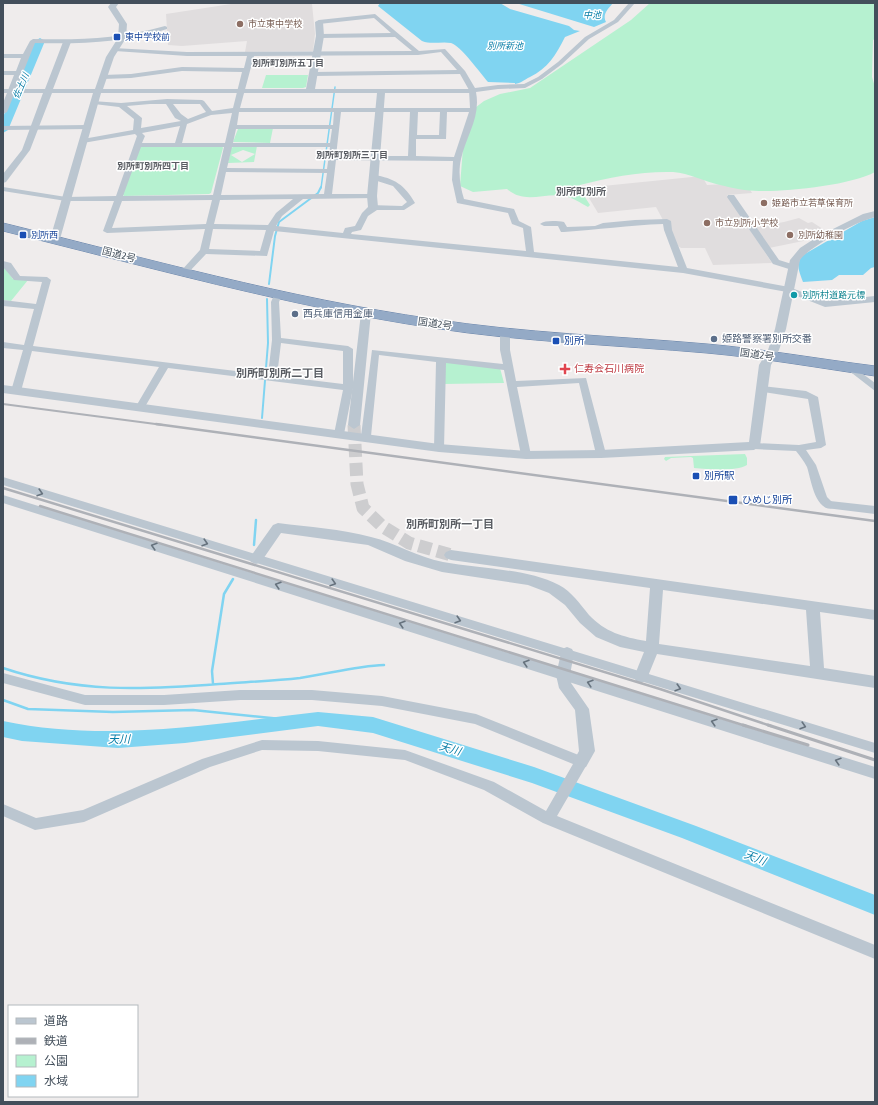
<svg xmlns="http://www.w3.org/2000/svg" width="878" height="1105" viewBox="0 0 878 1105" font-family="'Fira Sans Condensed','Noto Sans JP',sans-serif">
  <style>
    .education { fill: #e0ddde }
    .green { fill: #b6f1d0; fill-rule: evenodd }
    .water { fill: #80d4f1 }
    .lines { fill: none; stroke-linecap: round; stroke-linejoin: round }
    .stream-far2 { stroke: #80d4f1; stroke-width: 1.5 }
    .stream-far1 { stroke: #80d4f1; stroke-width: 2 }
    .stream { stroke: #80d4f1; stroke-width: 2.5 }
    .river { fill: #80d4f1; fill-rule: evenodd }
    .tertiary-tunnel { stroke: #cdcdcf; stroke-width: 13; stroke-dasharray: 13 6; stroke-linecap: butt }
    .trunk-casing { stroke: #6b86ab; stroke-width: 1 }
    .minor { fill: #bbc6d0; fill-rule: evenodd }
    .tertiary { fill: #bbc6d0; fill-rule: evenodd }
    .trunk { fill: #94aac6; fill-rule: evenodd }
    .rail-far2 { stroke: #aeb1b7; stroke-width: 2 }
    .rail-far1 { stroke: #aeb1b7; stroke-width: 2.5 }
    .rail { stroke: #aeb1b7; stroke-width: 3 }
    .oneway { stroke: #67737e }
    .education-dot { fill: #8d6e63; stroke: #fff; stroke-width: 1.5 }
    .transit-dot { fill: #1a4fb4; stroke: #fff; stroke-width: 1.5 }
    .culture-dot { fill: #0f9aa8; stroke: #fff; stroke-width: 1.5 }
    .service-dot { fill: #5c6f8a; stroke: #fff; stroke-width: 1.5 }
    .health-dot { fill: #e0444e; stroke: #fff; stroke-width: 1.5 }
    .labels { text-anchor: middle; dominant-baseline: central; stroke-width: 3; stroke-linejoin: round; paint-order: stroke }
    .far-water-label { font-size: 9px; font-style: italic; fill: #047ca6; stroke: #fff }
    .far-education-label { font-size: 9px; fill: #785e54; stroke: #fff; text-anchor: start }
    .far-transit-label { font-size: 9px; fill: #164399; stroke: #fff; text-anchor: start }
    .far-neighbourhood-label { font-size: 9px; font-weight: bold; fill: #595c62; stroke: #fff }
    .far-culture-label { font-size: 9px; fill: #0d838f; stroke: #fff; text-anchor: start }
    .far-quarter-label { font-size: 10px; font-weight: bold; fill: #595c62; stroke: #fff }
    .street-label { font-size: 10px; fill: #434f5b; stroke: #fff }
    .service-label { font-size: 10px; fill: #4e5e75; stroke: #fff; text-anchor: start }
    .transit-label { font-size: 10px; fill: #164399; stroke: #fff; text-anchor: start }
    .health-label { font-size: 10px; fill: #be3a42; stroke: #fff; text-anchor: start }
    .neighbourhood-label { font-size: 11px; font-weight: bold; fill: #595c62; stroke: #fff }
    .water-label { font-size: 11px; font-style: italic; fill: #047ca6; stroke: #fff }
  </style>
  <rect width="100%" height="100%" fill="#efecec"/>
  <path class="education" d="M231 4H312L315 34 313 51 245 52 247 41 182 46 168 45 166 14Z
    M702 176 707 185 746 183 752 193 727 195 772 263 713 265 705 248H681L678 246 669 225V220H663L656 207 598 213 583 188Z
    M799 218 808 223 812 222 826 231 813 239 769 248 754 227 784 222Z"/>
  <path class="green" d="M650 3H875V39L873 40 872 77 875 87V172C852 185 786 192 759 191 747 191 732 188 720 185 705 182 689 173 673 172 643 171 609 177 580 185L579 188 590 205 588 207C581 203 573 198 565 196 544 192 525 205 507 189L473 192 460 186 464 135 471 111 484 101 500 94 530 88 631 20Z
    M266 75H308L306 87 303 88H262Z
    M273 128 270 143 233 142 238 129Z
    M143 146H222L223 148 211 193 209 194 124 196 122 194 139 147Z
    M235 146H257L254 162 228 163 231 148ZM243 150 255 154 242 162 231 155Z
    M3 266 13 279 28 280 11 301 3 300Z
    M447 362 500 368 504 383 444 384 443 365Z
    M745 454 747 458V465C735 472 708 469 694 468L693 458 691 457 671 458 666 461 664 459 665 457Z"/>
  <path class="water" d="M380 3H500L510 9 569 26 574 30 580 31 565 37C556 55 548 68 530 77 524 80 521 83 515 84V83L488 82C481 74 460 45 451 43 441 41 432 45 422 41L378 6Z
    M516 3H613C608 9 602 14 606 22L594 27Z
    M875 217V267L871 268 863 275H839L832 280 803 282C799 271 795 264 803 255L862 221Z"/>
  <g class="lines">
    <path class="stream-far2" d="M321 188 335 87"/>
    <path class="stream-far1" d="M269 284 275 236 279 222 318 193 321 187
      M262 418 268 343 267 299"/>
    <path class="stream" d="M254 545 256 520
      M3 668C77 693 142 690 219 684 246 682 273 681 300 678 328 674 356 666 384 665
      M213 684 212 671 224 594 233 579
      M3 700 28 709 113 712 193 710 301 721"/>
    <path class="river" d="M40 38 45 41 8 130 3 133V117L35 41Z
      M318 712 373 717 534 767 696 826 875 895V915L682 838 532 783 373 733 318 726 185 743 118 748 22 741 3 737V721C107 743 214 724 318 712Z"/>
    <path class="tertiary-tunnel" d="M354 425 357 484 363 508 382 526 409 543 451 555"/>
    <g class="trunk-casing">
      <path id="trunk" d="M3 223C145 258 287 298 433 319 523 333 616 336 707 344 763 349 819 359 875 366V376C819 368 763 358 707 353 616 345 523 342 433 328 287 306 145 266 3 231Z"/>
    </g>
    <path class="minor" d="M629 3H635L618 22 589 39 562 64 542 79 525 88 498 89 476 92C481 117 466 136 461 159 458 172 460 186 464 199L514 209 519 221 531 227 534 252 678 267 664 230 663 224C629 225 597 230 564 232H561L558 226H544L540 224C545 220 557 221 564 222L567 227 595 226 603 223 635 220 667 219 671 221 672 230 687 268 789 287 826 301 875 296V302L825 307 787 292 683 273 274 231 267 256 206 254 188 273 185 274 181 271 200 250 205 229 107 233 103 231 114 201H66L3 191V187L66 197 116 196 137 136 135 134 83 143 79 141 83 139 133 130 134 119 119 107 94 104 92 103V101L121 103 167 99 202 100 204 101 212 111 233 108 242 72 182 71 131 78 103 79 100 77 103 75 131 74 182 67 244 68 247 56H187L115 51 113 50V48L187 52 412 51 395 37 320 38 317 36 320 34 391 33 374 18 319 24 316 22 319 20 375 14 419 51 445 49 465 71 475 88 498 85 524 84 538 77 558 62 585 37 614 20ZM441 52 457 70 314 72 311 74 314 76 460 74 469 90 470 108H240L254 56 418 55ZM150 104H166L175 118 181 121 141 128 142 118 127 106ZM173 104H200L206 112 188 119 181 114ZM239 112H334L333 125H237ZM341 112H410L408 156H336ZM418 112H440L439 135H417ZM447 112H469L454 157 416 156V139H446ZM232 113 225 143H182L187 124 211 115ZM180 126 175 143H142L145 136 142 133ZM236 129H332L330 143H233ZM141 147H224L213 195 123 196ZM232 147H330L327 169 227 168ZM336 160 453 161 452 180 457 203 508 213 512 224 523 228 526 251 351 234 352 232 361 230 368 216 377 210H404L415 203C405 185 394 178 374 175L370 177 371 179 393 186 407 202 402 206 370 205 362 213 355 226 345 228 343 233 276 226 282 216 303 199 375 198 376 196 372 194H332ZM226 172 327 173 324 194 221 195ZM293 199 276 213 268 225 214 224 220 200ZM212 200 206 224 112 228 122 201ZM213 229 266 230 260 251 209 249Z
      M165 26 167 27V29C124 43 80 44 35 43L7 112 3 114V103L14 75H3V71H16L21 58H3V54H23L30 41 33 39C82 40 117 39 165 26Z
      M87 125 91 127 90 129 3 130V126Z
      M728 195H734L779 260 795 265V269L792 270 773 264 727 197Z
      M3 261 11 263 20 276 47 277 51 280 33 346 268 375 272 340 271 302 275 293H281L282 295 279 302 281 338 348 346 353 349V388L344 434 339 437 334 434 343 390 168 368 143 410 140 411 135 408 159 367 32 351 21 391 19 393H13L11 391 23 350 3 348V342L24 345 34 309 3 306V300L36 304 42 282 14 280 3 267ZM281 343 343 351V384L277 376Z
      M505 329 510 332V350L516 381 586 378 606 454 605 456H597L596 454 579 383 517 387 531 455 526 458 521 455 504 370 446 363 444 448 439 451 435 450 434 448 436 362 379 355 371 436 370 438H362L361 436 372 350 503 364 500 350V332Z
      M851 365 875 383V391L848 370 846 368Z
      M761 386 806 391 818 397 826 445 821 448 806 450 816 465 827 497 835 505 834 508C815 513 811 479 807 467 804 461 800 456 796 451L754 449 749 446 754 443 799 445 816 442 808 399 758 391 756 389Z
      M3 477 875 743V753L3 485Z
      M3 495 875 767V779L3 503Z
      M3 673 85 695H164L240 690H312L382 696 476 714 586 758 587 762 586 766 557 816 875 945V959L543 823 484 790 405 760 318 751 262 750 210 767 84 822 35 830 3 816V804L36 818 83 810 202 759 262 740 318 741 405 750 494 782 546 811 573 764 475 724 382 706 312 700H240L164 705H85L3 683Z"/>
    <path class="tertiary" d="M111 3H119L116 7 127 24 126 38 114 57 103 89H306L316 36 315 22 319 20 323 22 324 36 315 89H472L476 91 472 93H385L377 196 378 207 373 210 368 207 367 196 377 93H101L60 239 55 242 50 239 93 93H52L30 150 6 182 3 183V174L22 150 43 93H3V89H45L63 42 67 40 71 42 53 89H95L106 57 118 38 119 24 108 7Z
      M875 211V217C858 221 810 246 800 260L786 329 779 350 771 365 760 446 754 450 601 458 526 459 439 452 3 393V385L439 444 526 451 601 450 749 442 759 365 768 350 775 329 790 260 800 248 817 237 863 214Z
      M366 310 371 313 360 425 354 429 348 425 361 313Z
      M830 501 875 506V514L826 508 824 505 826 502Z
      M278 523C309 527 341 529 371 537 396 543 417 557 443 562 479 569 526 568 559 585 572 592 580 604 589 615 605 632 623 637 646 641L650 588 451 560 446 558 444 555 446 552 451 550 875 610V620L820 612 824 668 875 676V688L657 654 646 681 641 683 636 681 634 677 644 652 620 647 596 637 580 623 565 605 549 593 528 585 442 572 405 561 368 545 281 533 261 562 256 564 251 562 249 559 251 556 273 525ZM663 590 806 610 810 666 659 644Z
      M567 647 572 649 574 653 570 675 571 683 589 709 595 751 586 767 581 768 576 767 573 762 579 751 575 710 559 688 556 675 562 649Z"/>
    <use href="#trunk" class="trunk"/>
    <path class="rail-far2" d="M3 404 163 425"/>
    <path class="rail-far1" d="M156 424 875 521
      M3 488 660 689 771 726
      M40 506 746 726"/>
    <path class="rail" d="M743 725 808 745
      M768 725 875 760"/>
  </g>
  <defs><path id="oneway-chevron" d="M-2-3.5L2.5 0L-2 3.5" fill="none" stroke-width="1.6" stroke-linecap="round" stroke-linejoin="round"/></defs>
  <g class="oneway">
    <use href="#oneway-chevron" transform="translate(40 493) rotate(17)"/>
    <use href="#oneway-chevron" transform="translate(205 543) rotate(17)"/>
    <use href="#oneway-chevron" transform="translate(154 546) rotate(-163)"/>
    <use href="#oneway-chevron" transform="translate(333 583) rotate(17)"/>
    <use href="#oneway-chevron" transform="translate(278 585) rotate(-163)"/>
    <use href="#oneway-chevron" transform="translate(458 620) rotate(17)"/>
    <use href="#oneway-chevron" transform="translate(402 624) rotate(-163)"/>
    <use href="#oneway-chevron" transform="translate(526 663) rotate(-163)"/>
    <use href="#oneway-chevron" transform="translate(590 683) rotate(-163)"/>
    <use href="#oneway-chevron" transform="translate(678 688) rotate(17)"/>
    <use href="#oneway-chevron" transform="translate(714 722) rotate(-163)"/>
    <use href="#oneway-chevron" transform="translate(803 726) rotate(17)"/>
    <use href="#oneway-chevron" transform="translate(838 761) rotate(-163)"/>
  </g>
  <g class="education-dot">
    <circle cx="240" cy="24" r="4"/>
    <circle cx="764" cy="203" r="4"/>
    <circle cx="707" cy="223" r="4"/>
    <circle cx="790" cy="235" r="4"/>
  </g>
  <g class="transit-dot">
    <rect x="113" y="33" width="8" height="8" rx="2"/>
    <rect x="19" y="231" width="8" height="8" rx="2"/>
    <rect x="552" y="337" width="8" height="8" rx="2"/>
    <rect x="692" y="472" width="8" height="8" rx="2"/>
    <rect x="728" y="495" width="10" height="10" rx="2"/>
  </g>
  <circle class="culture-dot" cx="794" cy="295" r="4"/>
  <g class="service-dot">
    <circle cx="295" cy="314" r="4"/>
    <circle cx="714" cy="339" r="4"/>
  </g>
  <path class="health-dot" d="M563 363h4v4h4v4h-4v4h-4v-4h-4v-4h4z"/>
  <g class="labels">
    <g class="far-water-label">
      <text x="592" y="15">中池</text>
      <text x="505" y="46">別所新池</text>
      <text transform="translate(21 86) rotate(-67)">佐土川</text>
    </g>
    <g class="far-education-label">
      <text x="248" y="24">市立東中学校</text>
      <text x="772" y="203">姫路市立若草保育所</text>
      <text x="715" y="223">市立別所小学校</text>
      <text x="798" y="235">別所幼稚園</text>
    </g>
    <g class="far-transit-label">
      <text x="125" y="37">東中学校前</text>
      <text x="31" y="235">別所西</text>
    </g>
    <g class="far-neighbourhood-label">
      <text x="288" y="63">別所町別所五丁目</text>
      <text x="352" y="155">別所町別所三丁目</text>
      <text x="153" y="166">別所町別所四丁目</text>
    </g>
    <g class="far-culture-label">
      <text x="802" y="295">別所村道路元標</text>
    </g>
    <g class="far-quarter-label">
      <text x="581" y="192">別所町別所</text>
    </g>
    <g class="street-label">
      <text transform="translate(119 255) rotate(14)">国道2号</text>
      <text transform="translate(435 324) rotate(8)">国道2号</text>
      <text transform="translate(757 355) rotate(8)">国道2号</text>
    </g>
    <g class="service-label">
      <text x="303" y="314">西兵庫信用金庫</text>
      <text x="722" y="339">姫路警察署別所交番</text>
    </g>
    <g class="transit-label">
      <text x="564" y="341">別所</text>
      <text x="704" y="476">別所駅</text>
      <text x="742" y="500">ひめじ別所</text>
    </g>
    <g class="health-label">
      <text x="574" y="369">仁寿会石川病院</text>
    </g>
    <g class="neighbourhood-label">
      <text x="280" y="373">別所町別所二丁目</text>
      <text x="450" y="524">別所町別所一丁目</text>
    </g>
    <g class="water-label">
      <text x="119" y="739">天川</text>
      <text transform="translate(450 749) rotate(17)">天川</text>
      <text transform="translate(755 858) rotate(21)">天川</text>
    </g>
  </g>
  <rect width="878" height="1105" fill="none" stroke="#434f5b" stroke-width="8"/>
  <rect x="8" y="1005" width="130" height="92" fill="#ffffff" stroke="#b4b9bd"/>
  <rect x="16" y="1018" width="20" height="6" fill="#bbc6d0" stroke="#b4b9bd"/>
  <text x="44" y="1025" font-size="12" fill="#434f5b">道路</text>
  <rect x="16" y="1038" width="20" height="6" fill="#aeb1b7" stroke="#b4b9bd"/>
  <text x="44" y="1045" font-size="12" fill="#434f5b">鉄道</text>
  <rect x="16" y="1055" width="20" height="12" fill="#b6f1d0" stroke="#b4b9bd"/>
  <text x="44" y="1065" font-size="12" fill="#434f5b">公園</text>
  <rect x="16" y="1075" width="20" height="12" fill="#80d4f1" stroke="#b4b9bd"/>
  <text x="44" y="1085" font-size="12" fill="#434f5b">水域</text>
</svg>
